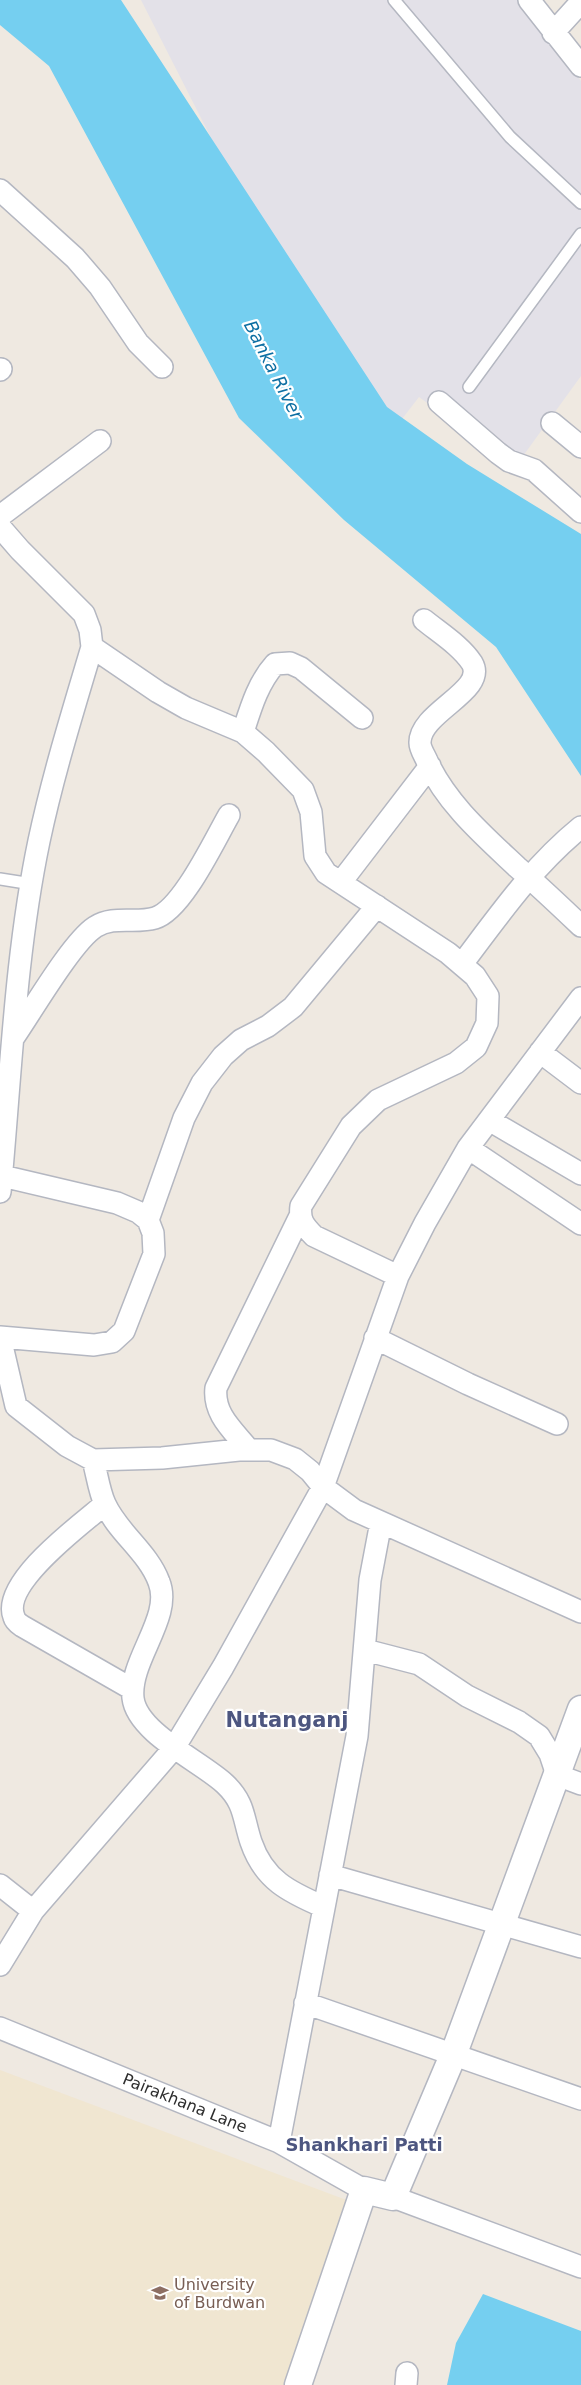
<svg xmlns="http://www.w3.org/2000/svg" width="581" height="2385" viewBox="0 0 581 2385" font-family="'DejaVu Sans',sans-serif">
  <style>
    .industrial { fill: #e3e1e8 }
    .education { fill: #f0e6d1 }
    .water { fill: #75cff0 }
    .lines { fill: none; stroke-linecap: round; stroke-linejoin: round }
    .service-casing { stroke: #b4b7c1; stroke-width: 14 }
    .minor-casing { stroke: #b4b7c1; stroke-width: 24 }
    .tertiary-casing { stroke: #b4b7c1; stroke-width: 29 }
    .service { stroke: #fff; stroke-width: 11 }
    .minor { stroke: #fff; stroke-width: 21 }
    .tertiary { stroke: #fff; stroke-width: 26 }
    .labels { text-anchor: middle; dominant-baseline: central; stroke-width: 4.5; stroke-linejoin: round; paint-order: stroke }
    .street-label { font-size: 16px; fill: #2e2e2e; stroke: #fff }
    .education-label { font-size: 16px; fill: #785e54; stroke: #fff; text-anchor: start }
    .water-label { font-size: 18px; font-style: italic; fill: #0d6fa3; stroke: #fff }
    .neighbourhood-label { font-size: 18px; font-weight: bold; fill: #4d5680; stroke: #fff }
    .district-label { font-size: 21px; font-weight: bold; fill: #4d5680; stroke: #fff }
  </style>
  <rect width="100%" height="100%" fill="#efe9e1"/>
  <path class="industrial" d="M141 0H525L581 81V376L515 467 419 397 402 419 325 362Z"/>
  <path class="education" d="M0 2070 349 2201 289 2385H0Z"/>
  <path class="water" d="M0 0H121L387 407 467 464 581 534V776L496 647 344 520 239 418 49 66 0 25Z
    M483 2294 581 2331V2385H447L456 2343Z"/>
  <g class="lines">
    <g class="service-casing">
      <path id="service" d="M394 0 510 137 581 203
        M469 387 581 234
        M0 879 32 884"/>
    </g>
    <g class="minor-casing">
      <path id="minor" d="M529 0 581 66
        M553 33 581 2
        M0 190 75 258 100 287 138 343 162 367
        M0 370 1 369
        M439 402 498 453 509 461 534 470 581 512
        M552 423 581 447
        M0 516 100 441
        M0 527 20 550 84 614 90 630 92 647C73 711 53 775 39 841 15 956 11 1075 0 1192
        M424 620C440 633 461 646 472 663 488 691 419 712 420 743 420 749 425 756 427 761 447 804 483 835 517 867 539 886 560 906 581 926
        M92 647 158 692 186 708 243 732 266 752 303 790 311 812 315 856 326 873 448 953 475 976 488 996 487 1023 476 1047 456 1063 378 1100 351 1126 301 1206C299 1220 304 1226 314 1236L398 1276
        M243 732C251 707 258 683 275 664L290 663 301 668 362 718
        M341 882 430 766
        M462 964C499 915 533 866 581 827
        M14 1037C32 1011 72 942 95 927 114 915 135 924 155 918 182 910 214 841 229 815
        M540 1052 581 1083
        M489 1120 581 1174
        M468 1148 581 1224
        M148 1220 184 1118 202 1083 223 1056 241 1040 268 1026 293 1007 377 906
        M0 1337 16 1406 67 1446 93 1460 162 1458 239 1450H271L295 1459 310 1471 323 1487 354 1510 581 1612
        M0 1337 94 1345 112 1342 124 1331 154 1254 153 1233 148 1220 138 1212 117 1203 2 1176
        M375 1338 468 1384 557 1424
        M249 1450C233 1430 213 1414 216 1388L300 1216
        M93 1460C97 1474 99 1491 105 1504 118 1533 148 1552 159 1582 173 1617 129 1660 133 1698 137 1733 202 1762 225 1784 245 1803 243 1818 251 1842 264 1880 289 1892 324 1907
        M105 1504C83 1523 0 1583 14 1617 15 1621 19 1624 22 1626L132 1689
        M365 1650 419 1664 467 1696 519 1722 539 1736 550 1754 557 1775 581 1784
        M330 1875 581 1947
        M0 1885 33 1911
        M0 1965 33 1911 174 1748 223 1667 323 1487 398 1276 425 1223 468 1148 581 998
        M305 2003 581 2099
        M0 2028 279 2142 364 2190
        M279 2142 357 1736 370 1580 381 1522
        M393 2197 581 2267
        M406 2385 407 2373"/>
    </g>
    <g class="tertiary-casing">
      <path id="tertiary" d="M298 2385 364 2190 393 2197 454 2053 581 1709"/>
    </g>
    <use href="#service" class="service"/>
    <use href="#minor" class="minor"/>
    <use href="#tertiary" class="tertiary"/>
  </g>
  <defs>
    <g id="university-bare" transform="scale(1.35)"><path d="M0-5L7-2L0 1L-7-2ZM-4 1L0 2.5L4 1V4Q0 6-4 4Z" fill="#8d6e63" stroke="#fff" stroke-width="2.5" paint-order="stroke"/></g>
  </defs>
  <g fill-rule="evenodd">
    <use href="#university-bare" x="160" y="2293"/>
  </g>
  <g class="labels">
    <g class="street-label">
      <text transform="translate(185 2103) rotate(22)">Pairakhana Lane</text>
    </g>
    <g class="education-label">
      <text x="174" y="2284">University<tspan x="174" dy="18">of Burdwan</tspan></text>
    </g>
    <g class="water-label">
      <text transform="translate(274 370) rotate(63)">Banka River</text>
    </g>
    <g class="neighbourhood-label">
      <text x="364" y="2144">Shankhari Patti</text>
    </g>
    <g class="district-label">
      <text x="287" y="1720">Nutanganj</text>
    </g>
  </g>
</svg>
